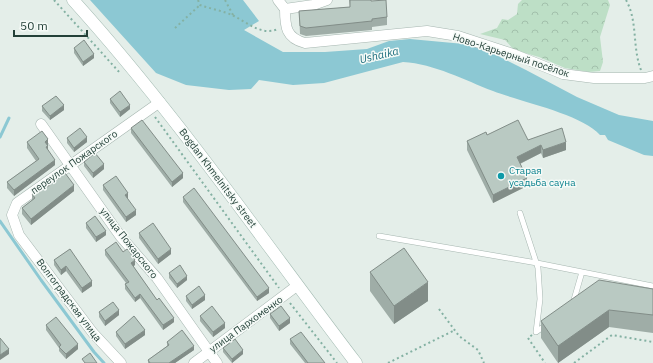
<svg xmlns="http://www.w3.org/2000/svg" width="653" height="363" viewBox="0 0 653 363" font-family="'IBM Plex Sans',sans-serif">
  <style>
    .forest { fill: url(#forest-crowns) }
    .water { fill: #8cc8d3 }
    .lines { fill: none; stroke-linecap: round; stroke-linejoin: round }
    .stream { stroke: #8cc8d3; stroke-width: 3 }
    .lane-casing { stroke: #a6b6b0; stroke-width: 6 }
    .street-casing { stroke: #a6b6b0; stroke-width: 11 }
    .secondary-casing { stroke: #a2bab1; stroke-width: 13 }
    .path { stroke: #84b1a3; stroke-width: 2; stroke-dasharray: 2 3; stroke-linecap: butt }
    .lane { stroke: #fff; stroke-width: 5 }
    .street { stroke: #fff; stroke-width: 10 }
    .secondary { stroke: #fff; stroke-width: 12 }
    .wall { fill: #9fada7 }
    .shaded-wall { fill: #828d88 }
    .building { fill: #b9c9c2; stroke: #828d88 }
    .culture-dot { fill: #0f9aa8; stroke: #f5faf7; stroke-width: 1.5 }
    .labels { text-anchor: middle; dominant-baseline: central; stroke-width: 3; stroke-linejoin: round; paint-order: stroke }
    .street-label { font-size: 10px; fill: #234038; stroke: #f5faf7 }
    .culture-label { font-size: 10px; fill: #0d838f; stroke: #f5faf7; text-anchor: start }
    .water-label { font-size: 11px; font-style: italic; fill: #1c6d7d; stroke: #f5faf7 }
  </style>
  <defs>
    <pattern id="forest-crowns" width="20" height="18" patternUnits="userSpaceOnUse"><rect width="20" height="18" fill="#bddfc6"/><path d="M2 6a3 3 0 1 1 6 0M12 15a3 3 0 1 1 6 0" fill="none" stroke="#a2c0ab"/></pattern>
  </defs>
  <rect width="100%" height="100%" fill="#e4eee9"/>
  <path class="forest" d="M522 0H608L610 5 600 37 603 62 600 71 589 72 565 68 539 57 514 50 505 40 480 34 497 28 502 19 508 20 517 14 518 4Z"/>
  <path class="water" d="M90 0H243L259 21 244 30 283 52H325L367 49 389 41 410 39 464 44 488 51 526 70 577 97 619 115 653 121V156L644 155 608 140 605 135H600C582 114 521 102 493 91 464 80 435 64 403 62L324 83 293 85 259 80 251 89 229 90 186 85 156 73Z"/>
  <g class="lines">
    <path class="stream" d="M0 137 9 118
      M0 221 41 280 94 352 104 363"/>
    <g class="lane-casing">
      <path id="lane" d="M520 213 538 268 540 299 536 332 546 325
        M379 236 537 263 653 286
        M573 303 582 272"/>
    </g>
    <g class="street-casing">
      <path id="street" d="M278 0 285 9 313 5 327 0
        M285 9C285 27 286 38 305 43L427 31 458 36 513 54 563 74 594 78H645L653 76
        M41 124 121 237 157 278 217 363
        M121 363 93 333 19 235 12 215 17 203 160 102
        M194 363 298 285"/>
    </g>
    <g class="secondary-casing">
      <path id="secondary" d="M73 0C176 114 263 241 356 363"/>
    </g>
    <path class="path" d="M54 0 120 73
      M198 0 200 5C211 9 224 11 234 16 248 23 262 36 278 29
      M225 0 233 15
      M626 0C638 21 632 47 641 70
      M175 28 200 5
      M155 117 279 288
      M290 303 337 363
      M439 309 459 336 478 350 484 363
      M532 335 528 338 545 363
      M388 363 455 330
      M574 363 612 335 653 342"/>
    <use href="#lane" class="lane"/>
    <use href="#street" class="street"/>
    <use href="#secondary" class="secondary"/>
  </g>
  <path class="wall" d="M349 0H371V1L387 17V25L372 27V30L306 36 300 34 299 11 350 7Z
    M74 48 94 58 83 66 74 53Z
    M110 99 130 109 120 117 110 103Z
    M42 106 64 110 50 120 42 111Z
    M131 128 183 178 172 187 131 133Z
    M487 135 566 150 543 158 541 153 520 164 527 186 493 203 467 150V141Z
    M67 138 87 142 74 152 67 143Z
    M27 142 48 145V150L55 165 14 196 7 188V182L36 161 27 148Z
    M84 162 104 169 93 178 84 166Z
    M103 185 128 198H127L136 215 126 222 103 190Z
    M47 187 74 191 31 225 22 214V208L32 200V194Z
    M183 197 269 293 257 301 183 202Z
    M86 223 106 235 96 242 86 228Z
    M139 233 171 254 158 264 139 238Z
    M70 249 92 286 82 293 66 271 61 275 54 265V260Z
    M105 250 123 252 135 265 133 266 157 300 174 322 163 330 140 298 135 302 125 289V284L126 283 105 255Z
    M370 272 428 301 394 324 370 291Z
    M169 273 187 280 177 288 169 278Z
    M653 289V333L609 327 558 363 541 338V321Z
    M186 296 205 300 192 309 186 301Z
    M99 312 119 315 105 326 99 317Z
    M270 314 290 323 279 331 270 318Z
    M200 316 225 328 213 337 200 321Z
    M46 325 78 349 66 359 59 351V348L46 330Z
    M116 332 145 335 125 349 116 336Z
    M290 339 325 363H305L290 344Z
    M167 342 194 350 175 363H148V360L167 346Z
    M223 348 243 354 232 363 223 352Z"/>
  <path class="shaded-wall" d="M94 54V58L83 66V62Z
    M64 105V110L50 120V116Z
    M130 105V109L120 117V112Z
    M87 137V142L74 152V148Z
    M48 139V152L46 153 45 142Z
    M566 142V150L543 158V150Z
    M541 145V153L517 165V157Z
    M55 160V165L14 196V190Z
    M104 164V169L93 178V173Z
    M183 173V178L172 187V182Z
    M527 178V186L493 203V195Z
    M74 185V191L31 225V219Z
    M128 193V198L125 200V195Z
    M136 210V215L126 222V217Z
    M106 231V235L96 242V237Z
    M171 249V254L158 264V259Z
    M135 260V265L131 268V263Z
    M66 266V271L61 275V270Z
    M187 276V280L177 288V284Z
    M92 281V286L82 293V288Z
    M428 282V301L394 324V306Z
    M269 288V293L257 301V297Z
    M140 294V298L135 302V298Z
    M205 295V300L192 309V305Z
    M119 310V315L105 326V321Z
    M609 310V327L558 363V346Z
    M174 318V322L163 330V325Z
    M290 318V323L279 331V326Z
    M225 323V328L213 337V332Z
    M145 330V335L125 349V344Z
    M78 344V349L66 359V354Z
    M194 346V350L175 363H169Z
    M9 349V354L0 360V355Z
    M243 350V354L232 363V359Z"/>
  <path class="building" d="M350 0H371V1L386 0 387 17 372 19V21L306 28 300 26 299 11 350 7Z
    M84 40 94 54 83 62 74 48Z
    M120 91 130 105 120 112 110 99Z
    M56 96 64 105 50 116 42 106Z
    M142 120 183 173 172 182 131 128Z
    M518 120 528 140 562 128 566 142 543 150 541 145 517 157 527 178 493 195 467 141 486 132 487 135Z
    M80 128 87 137 74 148 67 138Z
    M42 131 48 139 45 142 48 146 46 147 55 160 14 190 7 182 39 159 27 142Z
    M95 153 104 164 93 173 84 162Z
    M65 173 74 185 31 219 22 208 35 198 32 194 46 185 47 187Z
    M116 176 128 193 125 195 136 210 126 217 103 185Z
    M194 188 269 288 257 297 183 197Z
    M95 216 106 231 96 237 86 223Z
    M153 223 171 249 158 259 139 233Z
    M116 242 123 252 127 249 129 251 135 260 131 263 157 300 159 298 174 318 163 325 140 294 135 298 125 284 129 282 105 250Z
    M404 248 428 282 394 306 370 272Z
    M70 249 92 281 82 288 66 266 61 270 54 260Z
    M180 265 187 276 177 284 169 273Z
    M599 280 653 289V315L609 310 558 346 541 321Z
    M199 286 205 295 192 305 186 296Z
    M113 302 119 310 105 321 99 312Z
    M212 306 225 323 213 332 200 316Z
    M281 306 290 318 279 326 270 314Z
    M134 316 145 330 125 344 116 332Z
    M56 317 78 344 66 354 59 347 61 345 46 325Z
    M182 330 194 346 169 363H150L148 360 169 345 167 342Z
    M301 332 325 363H308L290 339Z
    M0 338 9 349 0 355Z
    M235 339 243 350 232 359 223 348Z
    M90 353 97 363H85L82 359Z"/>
  <circle class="culture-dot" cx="501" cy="176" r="4"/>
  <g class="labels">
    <g class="street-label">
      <text transform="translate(511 55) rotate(18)">Ново-Карьерный посёлок</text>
      <text transform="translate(74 162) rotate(-35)">переулок Пожарского</text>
      <text transform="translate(218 178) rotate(53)">Bogdan Khmelnitsky street</text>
      <text transform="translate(129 243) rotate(52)">улица Пожарского</text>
      <text transform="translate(69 300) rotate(53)">Волгоградская улица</text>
      <text transform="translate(246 324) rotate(-36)">улица Пархоменко</text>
    </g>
    <g class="culture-label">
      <text x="509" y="170">Старая<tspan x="509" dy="12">усадьба сауна</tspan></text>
    </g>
    <g class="water-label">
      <text transform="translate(379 55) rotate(-13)">Ushaika</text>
    </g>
  </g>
  <path d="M14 30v6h73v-6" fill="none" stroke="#234038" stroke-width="2"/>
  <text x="20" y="30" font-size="12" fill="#234038" stroke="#f5faf7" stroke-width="3" paint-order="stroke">50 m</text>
</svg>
